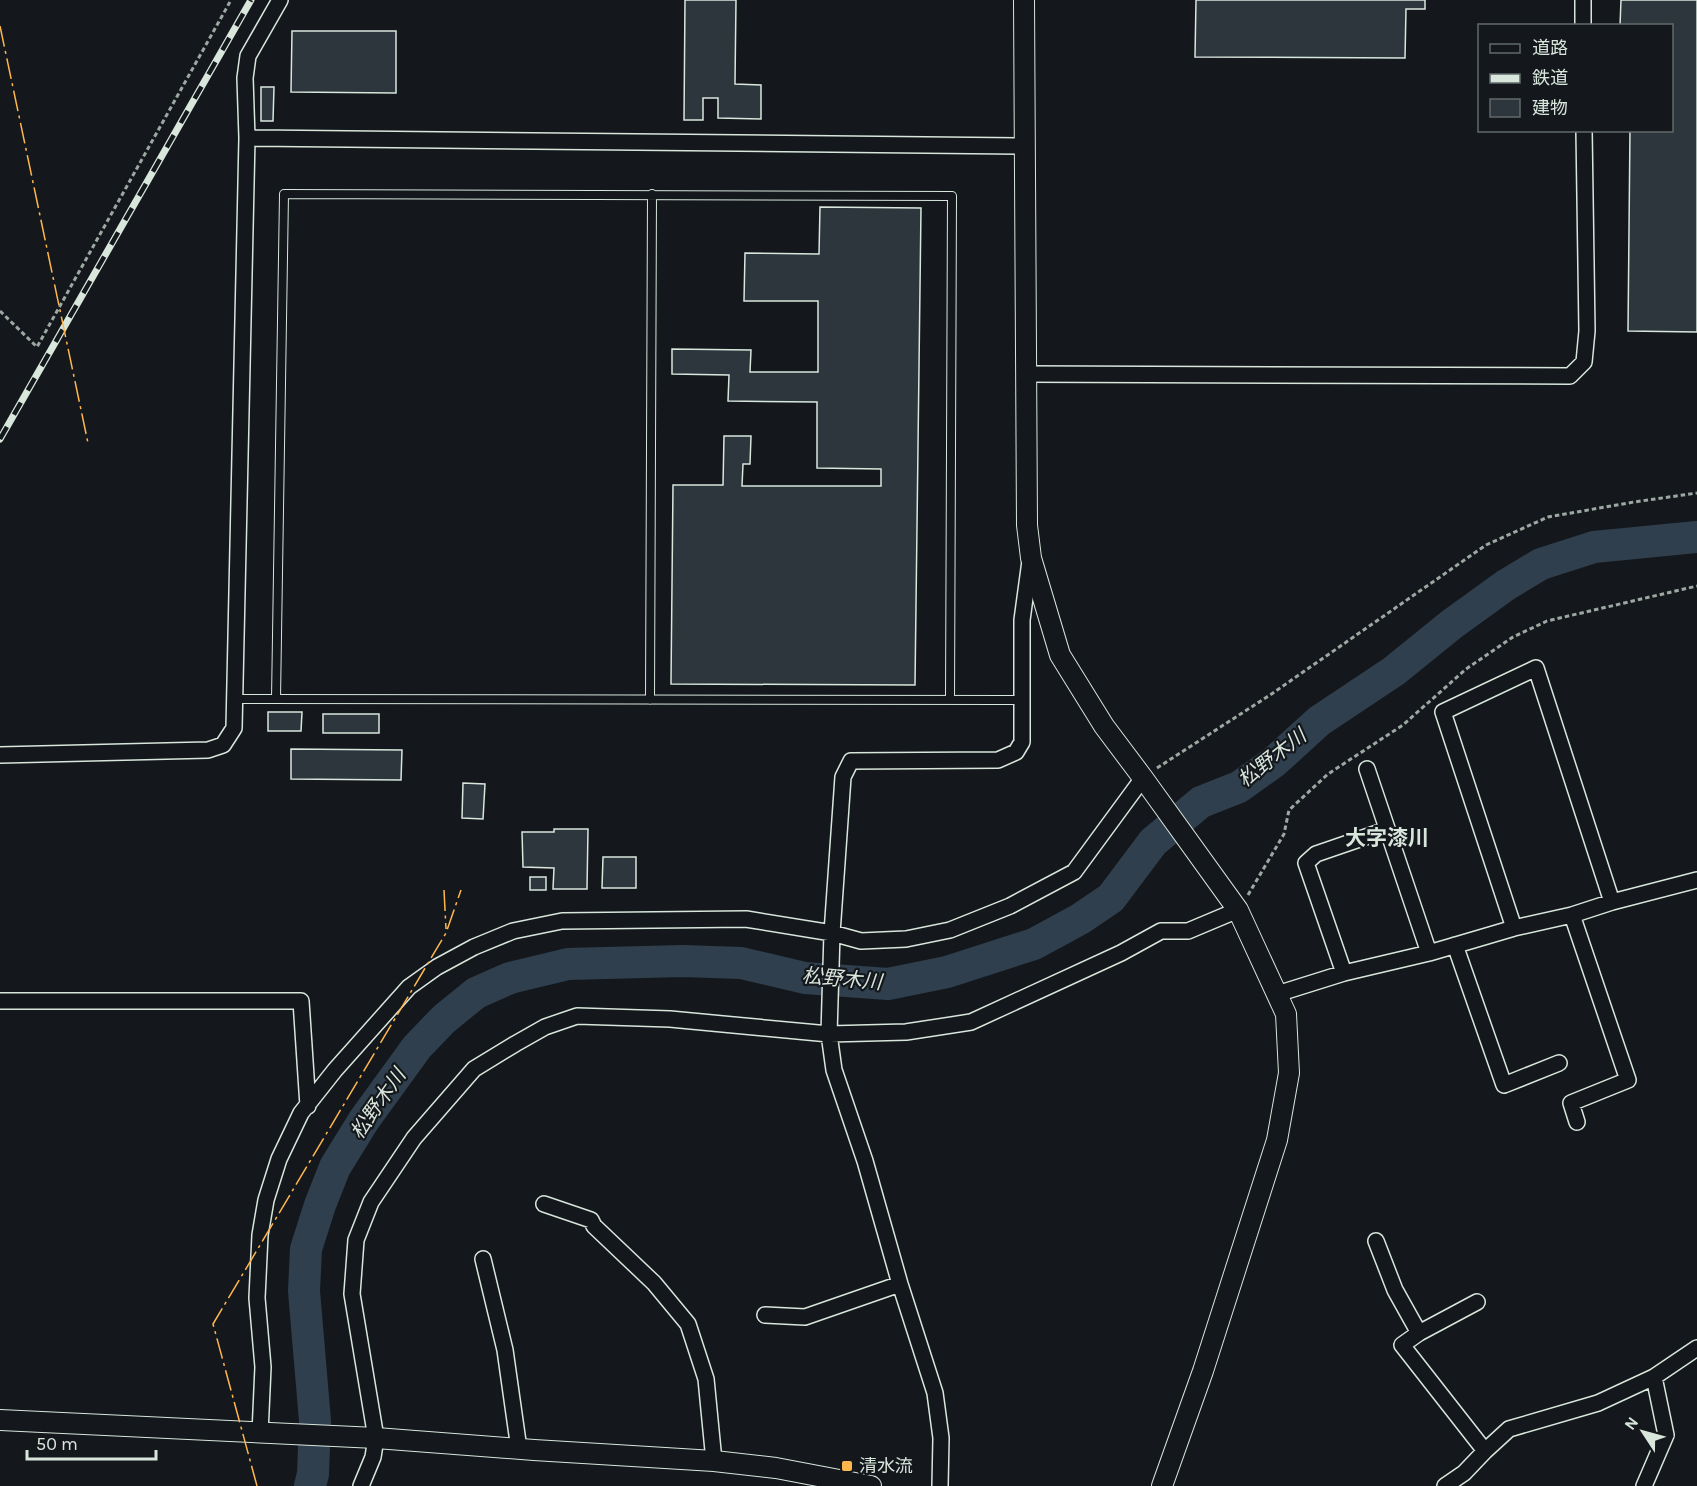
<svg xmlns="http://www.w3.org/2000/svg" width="1697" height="1486" viewBox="0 0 1697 1486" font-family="Karla,'Noto Sans JP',sans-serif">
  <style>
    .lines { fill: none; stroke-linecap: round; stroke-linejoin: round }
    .river { stroke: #2f3f4d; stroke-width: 32 }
    .building { fill: #2c363c; stroke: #d8e6dc; stroke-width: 1.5 }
    .service-casing { stroke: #d8e6dc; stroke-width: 10 }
    .minor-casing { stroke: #d8e6dc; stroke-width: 18 }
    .tertiary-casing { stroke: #d8e6dc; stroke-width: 22 }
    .path { stroke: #9da8a2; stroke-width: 3; stroke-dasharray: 4.5 3; stroke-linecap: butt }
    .service { stroke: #14181c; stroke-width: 8 }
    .minor { stroke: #14181c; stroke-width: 15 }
    .tertiary { stroke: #14181c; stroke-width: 20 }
    .rail-casing { stroke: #d8e6dc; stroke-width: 7 }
    .rail { stroke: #14181c; stroke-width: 4.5; stroke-dasharray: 14; stroke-linecap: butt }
    .power { stroke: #ffb74d; stroke-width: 1.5; stroke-dasharray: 21 4.5 3 4.5; stroke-linecap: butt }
    .poi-dot { fill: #ffb74d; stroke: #14181c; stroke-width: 2 }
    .labels { text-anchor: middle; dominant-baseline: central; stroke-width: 4.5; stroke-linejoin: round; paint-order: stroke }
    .poi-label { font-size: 18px; fill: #d8e6dc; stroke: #14181c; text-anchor: start }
    .water-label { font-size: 20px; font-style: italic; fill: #d8e6dc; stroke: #14181c }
    .quarter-label { font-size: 21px; font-weight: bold; fill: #d8e6dc; stroke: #14181c }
  </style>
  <rect width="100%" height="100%" fill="#14181c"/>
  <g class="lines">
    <path class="river" d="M310 1486 313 1474 315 1421 304 1291 306 1249 320 1205 335 1167 364 1120 417 1047 444 1019 476 993 510 978 568 964 683 961 741 963 805 978 888 984 947 972 1034 944 1080 919 1111 898 1153 842 1201 802 1239 787 1274 762 1319 721 1394 671 1452 624 1506 585 1541 564 1594 547 1697 537"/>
  </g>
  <path class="building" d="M685 0H736L735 84 761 85V119L718 118V98H703V120H684Z
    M1196 0H1425V9H1406L1405 58 1195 57Z
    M1621 0H1697V332L1628 331 1630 130H1672V26H1620Z
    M292 31H396V93L291 92Z
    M261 87H274L273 121H261Z
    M820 207 921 208 915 685 671 684 673 485H723L724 436H751L750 464H743L742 486H881V469L817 468V402L728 401 729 375 672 374V349L751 350 750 372H818V301H744L745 253 819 254Z
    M268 712H302L301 731H268Z
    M323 714H379V733H323Z
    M291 749 402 750 401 780 291 779Z
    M463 783 485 784 483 819 462 818Z
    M554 829H588L587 889H553L554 868 523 867 522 832H554Z
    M603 857H636V888H602Z
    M530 877H546V890H530Z"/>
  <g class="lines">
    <g class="service-casing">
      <path id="service" d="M235 699 1022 700
        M276 699 284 194 952 196 950 700
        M650 700 652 194"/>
    </g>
    <g class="minor-casing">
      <path id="minor" d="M1583 0V26
        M247 138 1024 146
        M1026 374 1570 376 1584 362 1587 331 1584 130
        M0 755 208 750 223 745 234 728 247 138 245 78 248 56 280 0
        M1367 769 1429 953
        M1572 915 1628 1080 1571 1103 1577 1122
        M1514 928 1443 712 1536 668 1612 902
        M1455 945 1504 1085 1559 1063
        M1344 973 1306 863 1316 854 1386 830
        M1277 994 1344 973 1429 953 1514 928 1572 915 1612 902 1697 880
        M0 1001H301L308 1106
        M544 1204 591 1220 594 1226 654 1283 688 1324 706 1379 714 1461
        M1376 1241 1395 1290 1419 1333
        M483 1259 505 1350 519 1449
        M1477 1302 1419 1333 1402 1345 1485 1451
        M765 1315 805 1317 900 1284
        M260 1433 263 1367 257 1298 260 1235 266 1200 279 1159 301 1113 335 1070 409 987 437 967 474 947 513 931 562 921 746 919 832 933 861 941 906 939 950 930 1010 906 1074 872 1143 778
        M361 1486 373 1457 376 1438 352 1294 356 1240 371 1202 414 1138 474 1069 515 1044 545 1027 577 1016 670 1019 829 1034 906 1032 971 1022 1121 953 1161 931H1188L1238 910
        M940 1486 941 1438 935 1393 900 1284 865 1161 834 1070 829 1034 832 933 843 777 851 761 998 760 1016 752 1022 742V620L1030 561
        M1445 1486 1464 1473 1485 1451 1509 1429 1598 1403 1654 1377 1697 1348
        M1644 1486 1666 1435 1654 1377"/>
    </g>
    <g class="tertiary-casing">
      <path id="tertiary" d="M1024 0 1027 525 1031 558 1060 655 1104 726 1143 778 1238 910 1286 1014 1289 1073 1277 1140 1203 1371 1162 1486
        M0 1420 376 1438 534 1450 714 1461 776 1468 871 1486"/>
    </g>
    <path class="path" d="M0 311 37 347 231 0
      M1157 768 1270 695 1486 545 1548 517 1634 502 1697 493
      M1248 895 1284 834 1289 810 1328 774 1403 725 1466 669 1513 637 1547 621 1697 586"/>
    <use href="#service" class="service"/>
    <use href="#minor" class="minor"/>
    <use href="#tertiary" class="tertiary"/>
    <g class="rail-casing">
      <path id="rail" d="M0 439 251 0"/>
    </g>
    <use href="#rail" class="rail"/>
    <path class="power" d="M0 26 88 443
      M444 890 446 929
      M257 1486 213 1324 446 933 461 890"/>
  </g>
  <rect class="poi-dot" x="841" y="1460" width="12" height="12" rx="3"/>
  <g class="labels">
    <g class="poi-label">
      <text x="859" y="1466">清水流</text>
    </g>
    <g class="water-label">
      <text transform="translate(1272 758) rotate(-38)">松野木川</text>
      <text transform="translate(842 979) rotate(5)">松野木川</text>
      <text transform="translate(378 1104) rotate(-55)">松野木川</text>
    </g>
    <g class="quarter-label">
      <text x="1387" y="838">大字漆川</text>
    </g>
  </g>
  <rect x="1478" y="24" width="195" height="108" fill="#14181c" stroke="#626a69" stroke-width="1.5"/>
  <rect x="1490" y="44" width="30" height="9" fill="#14181c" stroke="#626a69" stroke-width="1.5"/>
  <text x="1532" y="54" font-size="18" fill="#d8e6dc">道路</text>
  <rect x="1490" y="74" width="30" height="9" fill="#d8e6dc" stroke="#626a69" stroke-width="1.5"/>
  <text x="1532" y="84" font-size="18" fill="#d8e6dc">鉄道</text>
  <rect x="1490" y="99" width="30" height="18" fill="#2c363c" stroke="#626a69" stroke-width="1.5"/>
  <text x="1532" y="114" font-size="18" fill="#d8e6dc">建物</text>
  <g transform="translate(1643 1432) rotate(306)" stroke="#14181c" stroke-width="4.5" paint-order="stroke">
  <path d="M0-4.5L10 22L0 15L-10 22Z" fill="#d8e6dc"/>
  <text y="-9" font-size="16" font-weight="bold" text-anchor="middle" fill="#d8e6dc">N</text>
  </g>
  <path d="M27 1450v9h129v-9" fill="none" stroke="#d8e6dc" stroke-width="3"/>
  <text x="36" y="1450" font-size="18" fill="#d8e6dc" stroke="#14181c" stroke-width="4.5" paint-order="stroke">50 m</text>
</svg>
